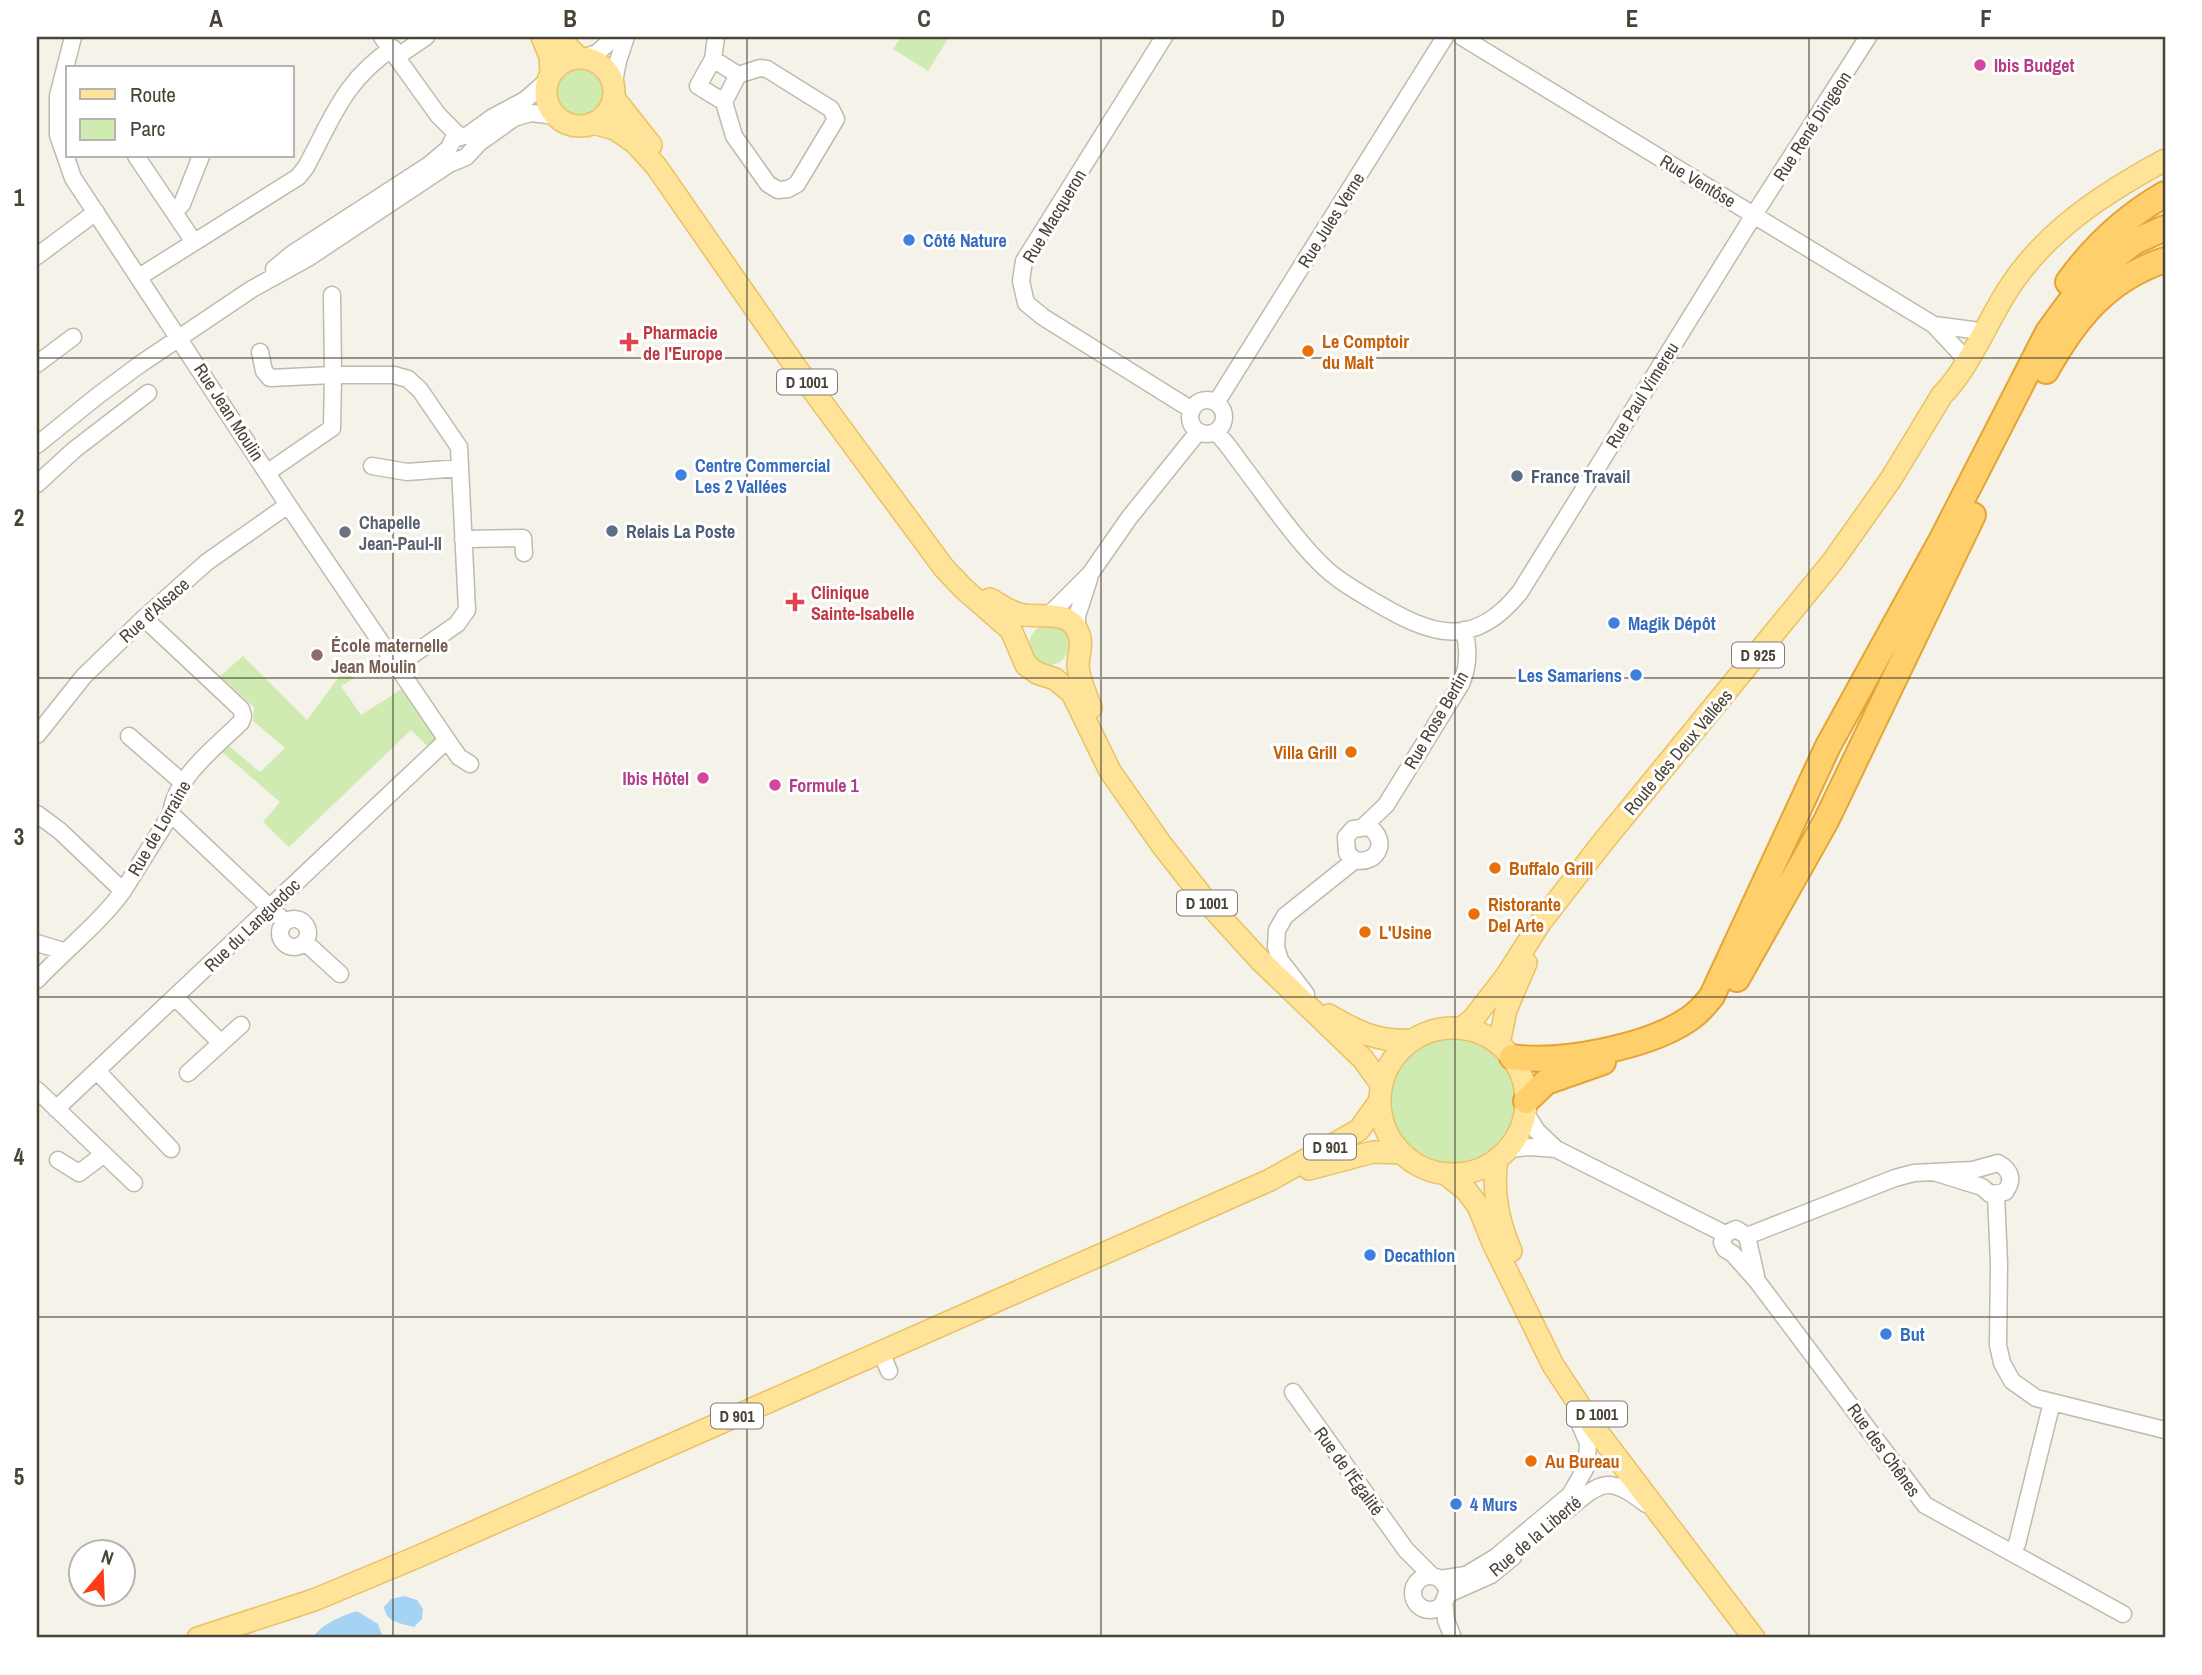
<svg xmlns="http://www.w3.org/2000/svg" width="2202" height="1675" viewBox="0 0 2202 1675" font-family="'Archivo Narrow',sans-serif">
  <style>
    .green { fill: #d0ebb2 }
    .water { fill: #a5d3f3 }
    .lines { fill: none; stroke-linecap: round; stroke-linejoin: round }
    .minor-casing { stroke: #c1baac; stroke-width: 19 }
    .major-casing { stroke: #e8c265; stroke-width: 24 }
    .highway-casing { stroke: #e3a536; stroke-width: 28 }
    .minor { stroke: #fff; stroke-width: 16 }
    .major { stroke: #ffe399; stroke-width: 21 }
    .highway { stroke: #ffcf6b; stroke-width: 24 }
    .grid { fill: none; stroke: #4a4337; stroke-width: 2; stroke-opacity: 0.55 }
    .hotel-dot { fill: #d1479c; stroke: #fff; stroke-width: 2.5 }
    .shop-dot { fill: #3f7fe0; stroke: #fff; stroke-width: 2.5 }
    .health-dot { fill: #e0444e; stroke: #fff; stroke-width: 2.5 }
    .food-dot { fill: #e8710a; stroke: #fff; stroke-width: 2.5 }
    .service-dot { fill: #5c6f8a; stroke: #fff; stroke-width: 2.5 }
    .worship-dot { fill: #6b7280; stroke: #fff; stroke-width: 2.5 }
    .education-dot { fill: #8d6e63; stroke: #fff; stroke-width: 2.5 }
    .labels { text-anchor: middle; dominant-baseline: central; stroke-width: 6; stroke-linejoin: round; paint-order: stroke }
    .shield { fill: #fff; stroke: #807b73; stroke-width: 2 }
    .shield-label { font-size: 16px; font-weight: bold; fill: #4a4337 }
    .hotel-label { font-size: 18px; font-weight: bold; fill: #b23c85; stroke: #fff; text-anchor: start }
    .street-label { font-size: 18px; fill: #4a4337; stroke: #fff }
    .shop-label { font-size: 18px; font-weight: bold; fill: #366cbe; stroke: #fff; text-anchor: start }
    .health-label { font-size: 18px; font-weight: bold; fill: #be3a42; stroke: #fff; text-anchor: start }
    .food-label { font-size: 18px; font-weight: bold; fill: #c56008; stroke: #fff; text-anchor: start }
    .service-label { font-size: 18px; font-weight: bold; fill: #4e5e75; stroke: #fff; text-anchor: start }
    .worship-label { font-size: 18px; font-weight: bold; fill: #5b616d; stroke: #fff; text-anchor: start }
    .education-label { font-size: 18px; font-weight: bold; fill: #785e54; stroke: #fff; text-anchor: start }
    .neatline { fill: none; stroke: #4a4337; stroke-width: 2.5 }
    .grid-label { font-size: 23px; text-anchor: middle; font-weight: bold; fill: #4a4337 }
  </style>
  <rect width="100%" height="100%" fill="#f5f2ea"/>
  <path class="green" d="M901 37H949L928 71 893 49Z
    M554 90a26 26 0 1 1 52 0a26 26 0 1 1-52 0Z
    M1029 645a20 20 0 1 1 40 0a20 20 0 1 1-40 0Z
    M243 656 307 720 344 670 354 678 341 686 361 715 403 688 438 739 429 748 411 730 289 847 263 822 280 802 222 752 228 745 260 772 285 748 253 721 254 707 220 676Z
    M1387 1098a65 65 0 1 1 130 0a65 65 0 1 1-130 0Z"/>
  <path class="water" d="M404 1596 417 1600 423 1609 422 1619 414 1627C401 1623 386 1623 384 1607L391 1599Z
    M357 1611 378 1624 383 1638H313C322 1623 342 1616 357 1611Z"/>
  <g class="lines">
    <g class="minor-casing">
      <path id="minor" d="M73 37 58 96V135L73 178 288 505 447 740 459 757 470 764
        M382 37 438 115 460 137
        M1164 37 1024 261 1021 281 1026 303 1043 317 1192 410
        M1462 37 1934 325 1961 354
        M398 56 426 37
        M584 58 598 52 615 37
        M713 59 716 37
        M760 68 767 69 831 109 836 119 797 184 788 189 778 190 768 184 734 136 724 102 738 75Z
        M613 87 618 61 626 37
        M724 102 698 86 713 59 738 75
        M136 156 194 242
        M174 212 182 204 201 156
        M37 256 96 212
        M274 269 292 254 429 165 449 148 453 139 468 135 493 117 525 100 548 80
        M139 277 298 177 306 167C332 119 344 80 393 48
        M1934 325 1973 330
        M260 352 264 371 270 378 333 375 332 295
        M37 364 73 337
        M1190 417a17 17 0 1 1 34 0a17 17 0 1 1-34 0Z
        M1216 403 1445 37
        M1216 432C1226 442 1234 454 1242 465 1266 496 1288 530 1315 558 1332 577 1353 589 1375 602 1431 635 1473 651 1520 592L1757 210 1868 37
        M37 445 96 397 139 365 252 289 308 258 449 164 466 157 479 143 514 118 531 113 556 116
        M372 466 407 472 460 468
        M268 472 332 428 333 375H394L408 379 420 390 459 447 467 610 457 624 398 665
        M37 484 74 450 148 393
        M463 539 523 538 524 553
        M1050 614 1090 574 1129 518 1198 432
        M1077 630V616L1089 579
        M37 735 84 676 144 618 207 562 288 505
        M129 736 182 782
        M37 814 60 831 123 891 171 814C175 777 216 747 241 722L243 716 241 709 144 618
        M171 814 285 922
        M1364 826 1386 805 1461 684C1469 666 1469 649 1464 630
        M280 933a14 14 0 1 1 28 0a14 14 0 1 1-28 0Z
        M305 942 340 974
        M37 943 63 951
        M37 980C65 950 99 924 123 891
        M1306 994 1280 960 1276 947 1277 930 1285 916 1355 860C1378 865 1389 840 1369 827L1353 829 1346 837 1347 853 1355 860
        M176 998 221 1043 188 1073
        M221 1043 241 1025
        M97 1071 171 1149
        M37 1090 134 1183
        M56 1109 447 740
        M1525 1112 1537 1131 1556 1149 1725 1234
        M1508 1149 1530 1147 1556 1149
        M58 1160 79 1173 103 1155
        M1996 1195 1999 1263 1998 1345 2002 1363 2012 1381 2036 1398 2165 1430
        M1725 1234 1722 1242 1725 1249 1733 1254 1757 1281 1925 1505 2123 1614
        M1725 1234 1736 1229 1747 1236 1756 1276
        M1747 1236 1895 1178 1914 1173 1973 1170 1998 1163C2011 1170 2014 1180 2005 1192L1990 1194 1982 1187 1937 1173
        M881 1352 889 1371
        M1293 1392 1406 1550 1432 1576
        M1567 1510C1602 1481 1608 1475 1646 1504
        M2011 1552 2017 1544 2052 1402
        M1413 1593a17 17 0 1 1 34 0a17 17 0 1 1-34 0Z
        M1440 1579 1466 1575 1496 1557 1570 1495 1585 1469 1587 1459 1588 1443 1576 1415
        M1446 1595 1491 1575 1513 1557
        M1444 1600 1446 1620 1453 1638"/>
    </g>
    <g class="major-casing">
      <path id="major" d="M542 37 550 56 551 74
        M558 37 579 58
        M546 92a34 34 0 1 1 68 0a34 34 0 1 1-68 0Z
        M613 97 651 145
        M593 123 615 129 634 142 656 166 795 366 944 568 964 589 1011 630 1026 665 1037 673 1055 679 1072 693 1110 771 1161 844 1205 900 1260 960 1363 1059 1381 1084
        M990 599C999 604 1009 611 1019 614 1042 620 1072 606 1080 638 1082 647 1078 656 1078 666 1079 680 1086 694 1091 708
        M1329 1015C1358 1032 1377 1042 1412 1040
        M1380 1101a73 73 0 1 1 146 0a73 73 0 1 1-146 0Z
        M1462 1028 1473 1019 1507 975 1540 923 1603 842 1833 561 1891 479 1942 395C1968 369 1987 323 2007 291 2045 231 2104 193 2165 160
        M1499 1044 1506 1010 1526 963
        M1497 1159C1492 1191 1498 1221 1511 1251
        M1309 1169 1373 1152 1401 1153
        M1447 1175 1466 1190 1478 1206 1493 1243 1553 1365 1593 1426 1754 1638
        M198 1638 314 1600 417 1557 1270 1180 1359 1130 1379 1102"/>
    </g>
    <g class="highway-casing">
      <path id="highway" d="M2068 282C2095 245 2125 217 2165 194
        M2046 371C2075 319 2107 279 2165 260
        M1737 979 1826 821 1973 515
        M1512 1057C1560 1064 1648 1047 1689 1019 1698 1013 1705 1005 1712 996L1828 746 1942 539 2048 332 2086 280 2134 242 2165 228
        M1526 1101 1546 1082 1603 1062"/>
    </g>
    <use href="#minor" class="minor"/>
    <use href="#major" class="major"/>
    <use href="#highway" class="highway"/>
  </g>
  <path class="grid" d="M393 37V1638M747 37V1638M1101 37V1638M1455 37V1638M1809 37V1638M37 358H2165M37 678H2165M37 997H2165M37 1317H2165"/>
  <g class="hotel-dot">
    <circle cx="1980" cy="65" r="7"/>
    <circle cx="703" cy="778" r="7"/>
    <circle cx="775" cy="785" r="7"/>
  </g>
  <g class="shop-dot">
    <circle cx="909" cy="240" r="7"/>
    <circle cx="681" cy="475" r="7"/>
    <circle cx="1614" cy="623" r="7"/>
    <circle cx="1636" cy="675" r="7"/>
    <circle cx="1370" cy="1255" r="7"/>
    <circle cx="1886" cy="1334" r="7"/>
    <circle cx="1456" cy="1504" r="7"/>
  </g>
  <g class="health-dot">
    <path d="M625.5 331.5h7v7h7v7h-7v7h-7v-7h-7v-7h7z"/>
    <path d="M791.5 591.5h7v7h7v7h-7v7h-7v-7h-7v-7h7z"/>
  </g>
  <g class="food-dot">
    <circle cx="1308" cy="351" r="7"/>
    <circle cx="1351" cy="752" r="7"/>
    <circle cx="1495" cy="868" r="7"/>
    <circle cx="1474" cy="914" r="7"/>
    <circle cx="1365" cy="932" r="7"/>
    <circle cx="1531" cy="1461" r="7"/>
  </g>
  <g class="service-dot">
    <circle cx="1517" cy="476" r="7"/>
    <circle cx="612" cy="531" r="7"/>
  </g>
  <circle class="worship-dot" cx="345" cy="532" r="7"/>
  <circle class="education-dot" cx="317" cy="655" r="7"/>
  <g class="labels">
    <g class="shield">
      <rect x="777" y="369.5" width="60" height="25" rx="5"/>
      <rect x="1732" y="642.5" width="52" height="25" rx="5"/>
      <rect x="1177" y="890.5" width="60" height="25" rx="5"/>
      <rect x="1304" y="1134.5" width="52" height="25" rx="5"/>
      <rect x="1567" y="1401.5" width="60" height="25" rx="5"/>
      <rect x="711" y="1403.5" width="52" height="25" rx="5"/>
    </g>
    <g class="shield-label">
      <text x="807" y="382">D 1001</text>
      <text x="1758" y="655">D 925</text>
      <text x="1207" y="903">D 1001</text>
      <text x="1330" y="1147">D 901</text>
      <text x="1597" y="1414">D 1001</text>
      <text x="737" y="1416">D 901</text>
    </g>
    <g class="hotel-label">
      <text x="1994" y="65">Ibis Budget</text>
      <text x="689" y="778" text-anchor="end">Ibis Hôtel</text>
      <text x="789" y="785">Formule 1</text>
    </g>
    <g class="street-label">
      <text transform="translate(1812 126) rotate(-57)">Rue René Dingeon</text>
      <text transform="translate(1698 181) rotate(31)">Rue Ventôse</text>
      <text transform="translate(1054 216) rotate(-59)">Rue Macqueron</text>
      <text transform="translate(1331 220) rotate(-58)">Rue Jules Verne</text>
      <text transform="translate(1642 395) rotate(-58)">Rue Paul Vimereu</text>
      <text transform="translate(229 412) rotate(57)">Rue Jean Moulin</text>
      <text transform="translate(154 610) rotate(-42)">Rue d'Alsace</text>
      <text transform="translate(1436 720) rotate(-60)">Rue Rose Bertin</text>
      <text transform="translate(1678 752) rotate(-50)">Route des Deux Vallées</text>
      <text transform="translate(159 828) rotate(-60)">Rue de Lorraine</text>
      <text transform="translate(252 925) rotate(-44)">Rue du Languedoc</text>
      <text transform="translate(1884 1450) rotate(54)">Rue des Chênes</text>
      <text transform="translate(1349 1471) rotate(54)">Rue de l'Égalité</text>
      <text transform="translate(1535 1536) rotate(-40)">Rue de la Liberté</text>
    </g>
    <g class="shop-label">
      <text x="923" y="240">Côté Nature</text>
      <text x="695" y="465">Centre Commercial<tspan x="695" dy="21">Les 2 Vallées</tspan></text>
      <text x="1628" y="623">Magik Dépôt</text>
      <text x="1622" y="675" text-anchor="end">Les Samariens</text>
      <text x="1384" y="1255">Decathlon</text>
      <text x="1900" y="1334">But</text>
      <text x="1470" y="1504">4 Murs</text>
    </g>
    <g class="health-label">
      <text x="643" y="332">Pharmacie<tspan x="643" dy="21">de l'Europe</tspan></text>
      <text x="811" y="592">Clinique<tspan x="811" dy="21">Sainte-Isabelle</tspan></text>
    </g>
    <g class="food-label">
      <text x="1322" y="341">Le Comptoir<tspan x="1322" dy="21">du Malt</tspan></text>
      <text x="1337" y="752" text-anchor="end">Villa Grill</text>
      <text x="1509" y="868">Buffalo Grill</text>
      <text x="1488" y="904">Ristorante<tspan x="1488" dy="21">Del Arte</tspan></text>
      <text x="1379" y="932">L'Usine</text>
      <text x="1545" y="1461">Au Bureau</text>
    </g>
    <g class="service-label">
      <text x="1531" y="476">France Travail</text>
      <text x="626" y="531">Relais La Poste</text>
    </g>
    <g class="worship-label">
      <text x="359" y="522">Chapelle<tspan x="359" dy="21">Jean-Paul-II</tspan></text>
    </g>
    <g class="education-label">
      <text x="331" y="645">École maternelle<tspan x="331" dy="21">Jean Moulin</tspan></text>
    </g>
  </g>
  <rect width="2202" height="1675" fill="none" stroke="#ffffff" stroke-width="77"/>
  <rect x="66" y="66" width="228" height="91" fill="#ffffff" stroke="#b7b4af" stroke-width="2"/>
  <rect x="80" y="89" width="35" height="10" fill="#ffe399" stroke="#b7b4af" stroke-width="2"/>
  <text x="130" y="102" font-size="21" fill="#4a4337">Route</text>
  <rect x="80" y="119" width="35" height="21" fill="#d0ebb2" stroke="#b7b4af" stroke-width="2"/>
  <text x="130" y="136" font-size="21" fill="#4a4337">Parc</text>
  <g transform="translate(102 1573) rotate(19)"><circle r="33" fill="#ffffff" stroke="#b7b4af" stroke-width="2"/>
  <path d="M0-5L12 26L0 18L-12 26Z" fill="#ff3c17"/>
  <text y="-10" font-size="19" font-weight="bold" text-anchor="middle" fill="#4a4337">N</text>
  </g>
  <rect x="38" y="38" width="2126" height="1598" class="neatline"/>
  <g class="grid-label">
    <text x="216" y="27">A</text>
    <text x="570" y="27">B</text>
    <text x="924" y="27">C</text>
    <text x="1278" y="27">D</text>
    <text x="1632" y="27">E</text>
    <text x="1986" y="27">F</text>
    <text x="19" y="206">1</text>
    <text x="19" y="526">2</text>
    <text x="19" y="845">3</text>
    <text x="19" y="1165">4</text>
    <text x="19" y="1485">5</text>
  </g>
</svg>
